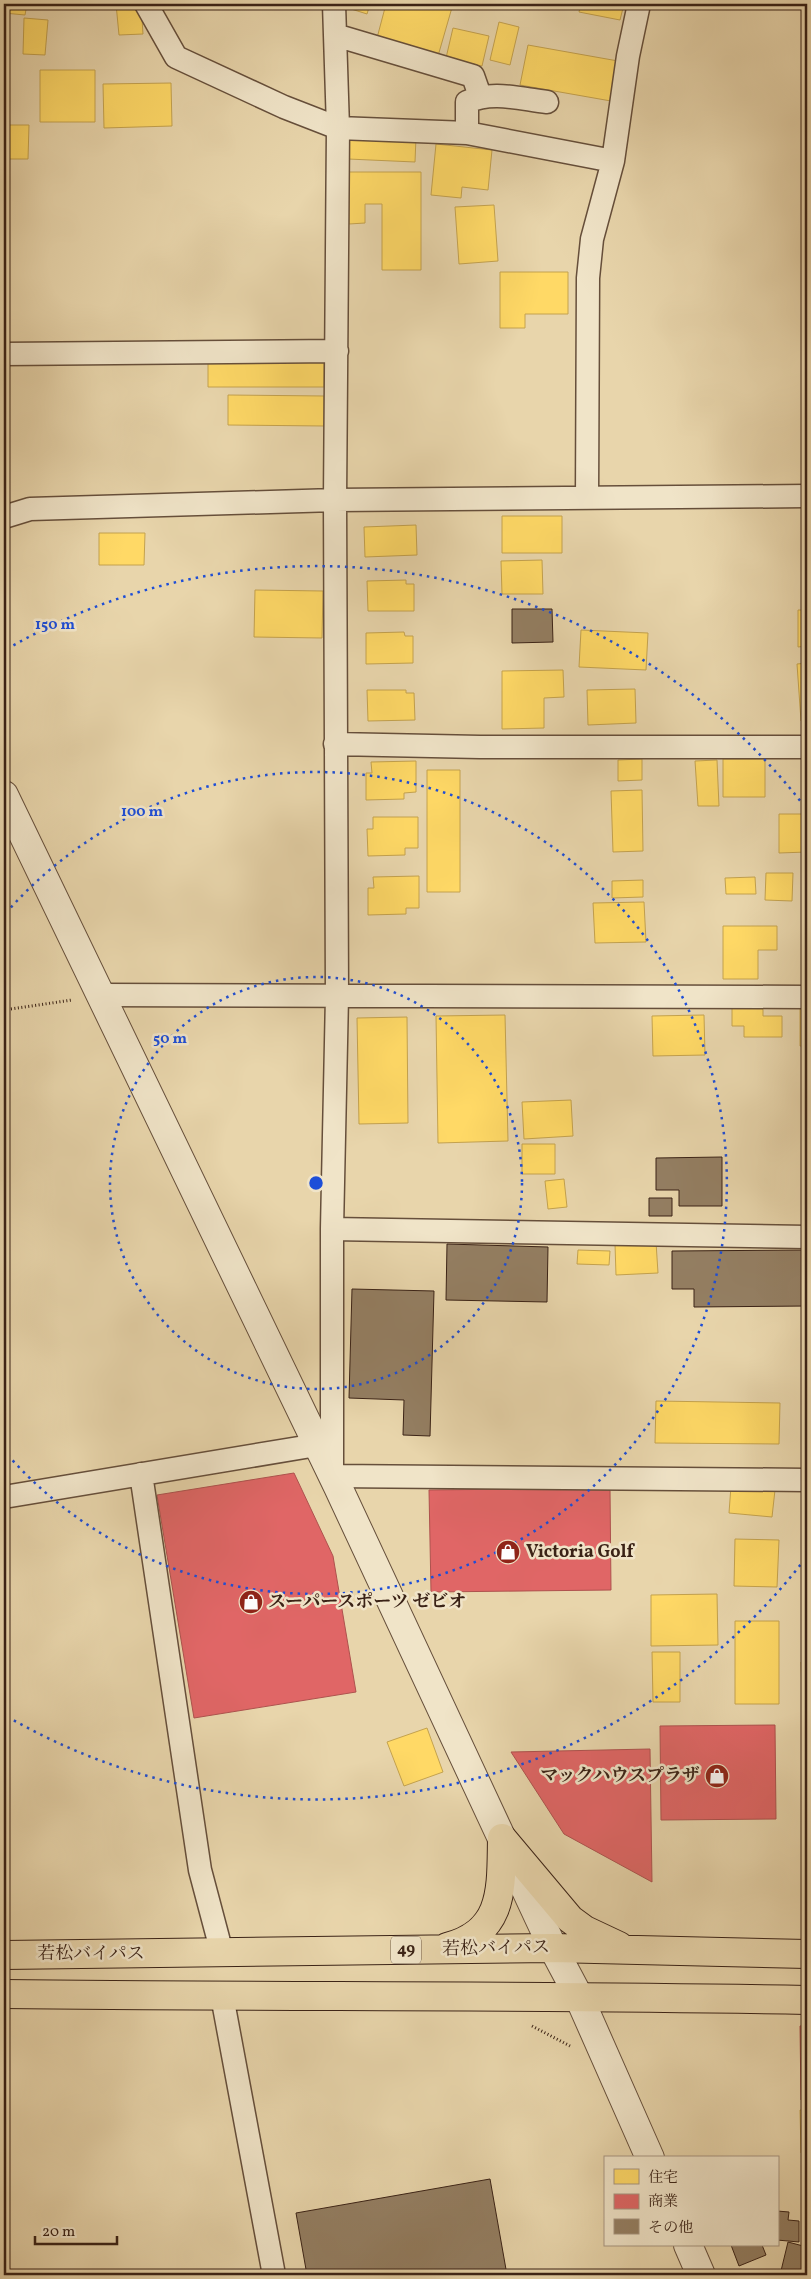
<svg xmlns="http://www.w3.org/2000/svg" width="811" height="2279" viewBox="0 0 811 2279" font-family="Vollkorn,'Noto Serif JP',serif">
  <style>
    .homes { fill: #ffd966; stroke: #c4a24e }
    .shops { fill: #e06666; stroke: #ae524e }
    .building { fill: #947f63; stroke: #3a2216 }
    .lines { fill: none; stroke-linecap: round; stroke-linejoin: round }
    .minor-casing { stroke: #664f3b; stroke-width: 25 }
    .tertiary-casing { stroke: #664f3b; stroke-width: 30 }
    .trunk-casing { stroke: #3a2216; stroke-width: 30 }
    .path { stroke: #3a2216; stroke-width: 3; stroke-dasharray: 1 2.5; stroke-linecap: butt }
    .minor { stroke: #f0e4c8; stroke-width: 22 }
    .tertiary { stroke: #f0e4c8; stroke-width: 28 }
    .trunk { stroke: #e8d5ab; stroke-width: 28 }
    .ring { fill: none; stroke: #1d4ed8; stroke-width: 2.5; stroke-dasharray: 2.5 5 }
    .labels { text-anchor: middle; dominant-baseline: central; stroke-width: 5; stroke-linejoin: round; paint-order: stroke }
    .shield { fill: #f0e4c8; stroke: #715c4b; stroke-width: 1 }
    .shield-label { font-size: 16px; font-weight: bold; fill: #3a2216 }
    .poi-label { font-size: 18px; font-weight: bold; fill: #3a2216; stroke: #f0e4c8; text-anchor: start }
    .street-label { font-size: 18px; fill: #3a2216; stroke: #f0e4c8 }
    .centre { fill: #1d4ed8; stroke: #f0e4c8; stroke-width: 2.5 }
    .ring-label { font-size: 15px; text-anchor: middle; font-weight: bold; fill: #1d4ed8; stroke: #f0e4c8; stroke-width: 5; stroke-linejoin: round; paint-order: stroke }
  </style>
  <rect width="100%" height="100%" fill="#e8d5ab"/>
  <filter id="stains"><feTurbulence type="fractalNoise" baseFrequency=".004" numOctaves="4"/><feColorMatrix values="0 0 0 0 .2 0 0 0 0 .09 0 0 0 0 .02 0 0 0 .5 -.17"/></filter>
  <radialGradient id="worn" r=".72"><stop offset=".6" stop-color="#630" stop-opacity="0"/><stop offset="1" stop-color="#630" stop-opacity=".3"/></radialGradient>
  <path class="homes" d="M4 4H27L25 15 4 13Z
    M116 4H141L143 34 119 35Z
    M350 4H370L367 14 348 8Z
    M386 4H453L438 56 377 38Z
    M581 4H624L620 20 579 12Z
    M24 18 48 20 45 55 23 54Z
    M499 22 519 27 510 65 490 60Z
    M453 28 489 36 482 66 446 58Z
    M528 45 618 61 611 101 520 85Z
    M40 70H95V122H40Z
    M171 83 172 126 104 128 103 84Z
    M4 125H29L28 159H4Z
    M350 134 416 137 415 162 348 159Z
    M436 144 492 150 488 190 462 187 461 198 431 195Z
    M349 172H421V270H382V204H365V223L349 224Z
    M494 205 498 261 459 264 455 207Z
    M500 272H568V314H525V328H500Z
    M324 355V387H208V356Z
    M228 395 324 396V426L228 425Z
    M502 516H562V553H502Z
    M416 525 417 555 365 557 364 527Z
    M99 533H145L144 565H99Z
    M542 560 543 594H502L501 561Z
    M807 562V592H804L803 563Z
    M406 580V584H414V611H368L367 581Z
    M255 590 323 591 322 638 254 637Z
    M798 610H807V646L798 647Z
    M581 630 648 633 646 670 579 667Z
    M404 632 405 636H413V663L366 664V633Z
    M807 663V720L801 721 797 664Z
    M563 670 564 697 544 698V728L502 729V671Z
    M635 689 636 723 588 725 587 690Z
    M367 690H406V693H414L415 720 368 721Z
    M642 759V780L618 781V760Z
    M723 759H765V797H723Z
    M717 760 719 806H698L695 761Z
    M416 761V792L404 793V799L366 800V773H372L371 762Z
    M427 770H460V892H427Z
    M642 790 643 851 613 852 611 791Z
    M779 814H807V852L779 853Z
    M373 817H418V848H405V855L368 856 367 829H373Z
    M803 872H807V952H802Z
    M766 873H793L792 901 765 900Z
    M419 876V908H406V914L368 915V888H374L373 877Z
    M755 877 756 894H726L725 878Z
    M643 880V897L612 898V881Z
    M644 902 646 942 595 943 593 903Z
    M723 926H777V950H758V979H723Z
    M800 1004H807V1046H800Z
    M732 1006H763V1016H782V1037H744V1026H732Z
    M505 1015 508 1141 438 1143 436 1016Z
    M704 1015 705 1055 653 1056 652 1016Z
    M407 1017 408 1123 359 1124 357 1018Z
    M571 1100 573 1136 524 1139 522 1102Z
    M522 1144H555V1174H522Z
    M804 1153H807V1198H804Z
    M564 1179 567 1207 548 1209 545 1181Z
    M656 1242 658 1273 616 1275 615 1244Z
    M578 1250 610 1251 609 1265 577 1264Z
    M656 1401 780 1403 779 1444 655 1443Z
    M731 1486 775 1490 772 1517 729 1513Z
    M804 1492H807V1515H805Z
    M735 1539 779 1540 777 1587 734 1586Z
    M803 1574H807V1637H802Z
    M717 1594 718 1645 651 1646V1595Z
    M735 1621H779V1704H735Z
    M652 1652H680V1702H653Z
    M801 1662H807V1695H802Z
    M427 1728 443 1772 404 1786 387 1742Z
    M806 1763H807V1819H806Z
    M800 2110H807V2153H801Z"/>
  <path class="shops" d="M294 1473 333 1556 356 1692 194 1718 157 1495Z
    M610 1488 611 1590 431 1592 429 1490Z
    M775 1725 776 1819 661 1820 660 1726Z
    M650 1749 652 1882 564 1834 511 1752Z
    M807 2025V2100H801L800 2026Z"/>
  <path class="building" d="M512 609H552L553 642 512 643Z
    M722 1157V1206H679V1190H656V1158Z
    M649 1198H672V1216H649Z
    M447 1244 548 1247 547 1302 446 1300Z
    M807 1250V1306L694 1307V1289H672V1251Z
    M352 1289 434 1291 430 1436 403 1435 404 1400 349 1398Z
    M490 2179 507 2275H307L296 2213Z
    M777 2211 789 2212 788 2220 799 2221V2242L777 2240Z
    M788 2242 807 2247V2275H780Z
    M731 2245H762L766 2255 739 2266Z"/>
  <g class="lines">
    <g class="minor-casing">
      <path id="minor" d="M146 4 176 57 284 107 338 128 467 133 613 161
        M334 4 338 128 335 500 337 996 332 1229V1476L807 1480
        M335 35 473 76 480 96
        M467 133V102C492 90 520 99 547 102
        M4 354 337 351
        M587 498 588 278 592 239 613 161 628 56 639 4
        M4 517 30 509 335 500 807 496
        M335 744 480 747H807
        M101 995 807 997
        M332 1229 807 1237
        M141 1474 200 1870 222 1953
        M4 1497 317 1445
        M222 1996 274 2275"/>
    </g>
    <g class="tertiary-casing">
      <path id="tertiary" d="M4 795 338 1487 553 1948 578 1995 650 2158
        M688 2245 701 2275"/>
    </g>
    <g class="trunk-casing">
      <path id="trunk" d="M502 1838 570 1919 585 1930 619 1946
        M447 1947C505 1932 501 1888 502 1838
        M4 1955 553 1948 807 1954
        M4 1994C272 1997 539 1995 807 2000"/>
    </g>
    <path class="path" d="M4 1010 72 1000
      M532 2026 570 2046"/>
    <use href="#minor" class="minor"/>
    <use href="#tertiary" class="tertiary"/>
    <use href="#trunk" class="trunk"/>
  </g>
  <g class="ring">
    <circle cx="316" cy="1183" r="206"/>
    <path d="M6 913A411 411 0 1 1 6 1453"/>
    <path d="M805 1559A617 617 0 0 1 8 1717M7 649A617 617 0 0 1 805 807"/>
  </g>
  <defs>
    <g id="shop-disc" transform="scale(1.25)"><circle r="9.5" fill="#8f2418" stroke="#f0e4c8"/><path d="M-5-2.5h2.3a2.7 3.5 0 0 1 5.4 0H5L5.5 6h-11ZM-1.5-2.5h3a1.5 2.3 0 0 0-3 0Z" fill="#fff"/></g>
  </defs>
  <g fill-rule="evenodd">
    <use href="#shop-disc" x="508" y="1552"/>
    <use href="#shop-disc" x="251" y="1602"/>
    <use href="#shop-disc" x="717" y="1776"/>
  </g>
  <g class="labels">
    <rect class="shield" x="391" y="1936.5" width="30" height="27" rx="4"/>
    <g class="shield-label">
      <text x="406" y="1950">49</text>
    </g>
    <g class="poi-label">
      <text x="526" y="1552">Victoria Golf</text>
      <text x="268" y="1602">スーパースポーツ ゼビオ</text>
      <text x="700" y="1776" text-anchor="end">マックハウスプラザ</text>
    </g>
    <g class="street-label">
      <text transform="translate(496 1949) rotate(-1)">若松バイパス</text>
      <text x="91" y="1954">若松バイパス</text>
    </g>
  </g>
  <circle cx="316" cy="1183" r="8" class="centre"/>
  <g class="ring-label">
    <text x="55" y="629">150 m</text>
    <text x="142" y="816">100 m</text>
    <text x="170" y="1043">50 m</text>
  </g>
  <rect width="811" height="2279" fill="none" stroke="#e8d5ab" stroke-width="20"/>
  <rect x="5" y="5" width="801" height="2269" fill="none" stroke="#3a2216" stroke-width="2.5"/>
  <rect x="10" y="10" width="791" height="2259" fill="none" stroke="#3a2216"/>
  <rect x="604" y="2156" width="175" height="90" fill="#f0e4c8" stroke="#a79681"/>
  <rect x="614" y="2169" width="25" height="15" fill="#ffd966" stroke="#a79681"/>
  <text x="648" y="2182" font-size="15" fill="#3a2216">住宅</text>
  <rect x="614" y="2194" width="25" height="15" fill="#e06666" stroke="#a79681"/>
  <text x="648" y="2206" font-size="15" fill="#3a2216">商業</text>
  <rect x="614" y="2219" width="25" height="15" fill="#947f63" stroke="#a79681"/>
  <text x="648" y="2232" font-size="15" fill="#3a2216">その他</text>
  <path d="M35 2236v8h82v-8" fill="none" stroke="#3a2216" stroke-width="2.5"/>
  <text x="42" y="2236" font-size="15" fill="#3a2216" stroke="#f0e4c8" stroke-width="4" paint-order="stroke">20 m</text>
  <rect width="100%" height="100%" filter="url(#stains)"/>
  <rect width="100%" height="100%" fill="url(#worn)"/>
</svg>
